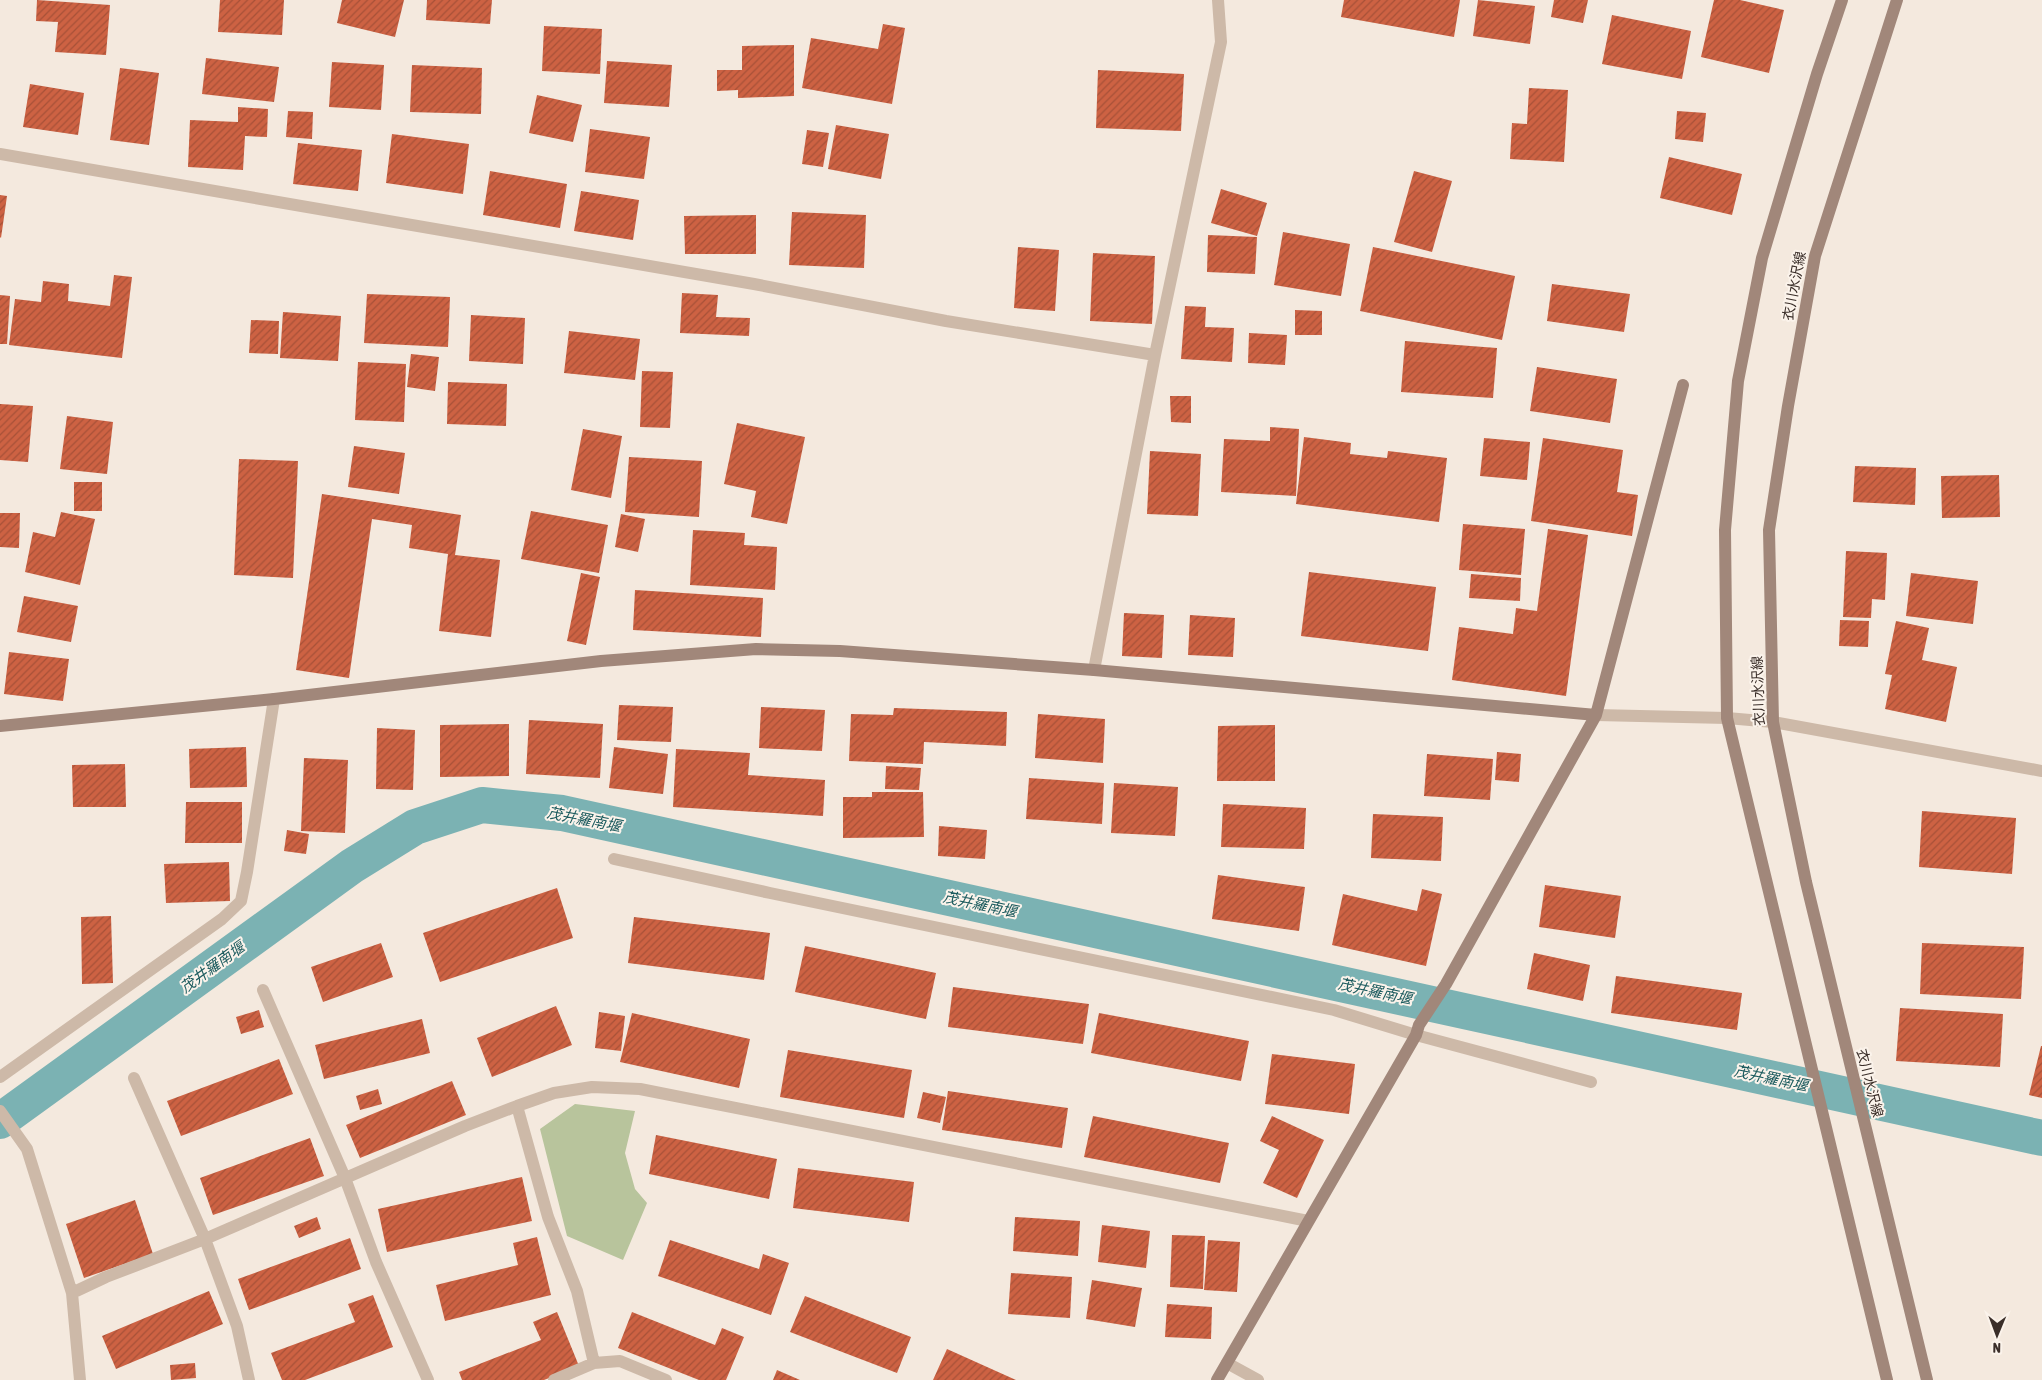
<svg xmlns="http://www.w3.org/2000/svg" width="2042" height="1380" viewBox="0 0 2042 1380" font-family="'Asap Condensed','Noto Sans JP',sans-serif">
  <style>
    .green { fill: #b8c49c }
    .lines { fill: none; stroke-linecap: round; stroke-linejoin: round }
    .canal { stroke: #7bb2b3; stroke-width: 36 }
    .building { fill: url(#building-hatch) }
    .street { stroke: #cdb9a8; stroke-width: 12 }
    .secondary { stroke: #a1877a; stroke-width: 12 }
    .labels { text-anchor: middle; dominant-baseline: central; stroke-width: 4; stroke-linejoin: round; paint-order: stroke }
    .street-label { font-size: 14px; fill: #3a2e29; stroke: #fbf3eb }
    .water-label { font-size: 15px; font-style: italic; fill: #1c5b5e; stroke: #fbf3eb }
  </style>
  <defs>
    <pattern id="building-hatch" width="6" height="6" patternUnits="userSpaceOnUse" patternTransform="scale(1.25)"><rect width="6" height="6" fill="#cd6243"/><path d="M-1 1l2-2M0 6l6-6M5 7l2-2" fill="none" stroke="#a75138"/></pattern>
  </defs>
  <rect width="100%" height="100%" fill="#f4e9de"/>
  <path class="green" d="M575 1104 635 1111 625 1153 635 1189 647 1203 623 1260 567 1236 540 1129Z"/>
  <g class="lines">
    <path class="canal" d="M0 1121 352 866 415 827 482 805 562 813 2042 1138"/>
  </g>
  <path class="building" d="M37 0 110 5 106 55 55 52 58 22 36 21Z
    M220 0H284L282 35 218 32Z
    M342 0H404L395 37 337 23Z
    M427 0H492L490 24 426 20Z
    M1344 0H1460L1454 37 1341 17Z
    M1478 0 1535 6 1530 44 1473 36Z
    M1554 0H1588L1583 23 1551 17Z
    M1714 0H1740L1784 10 1769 73 1701 57Z
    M1612 15 1691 31 1682 79 1602 64Z
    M883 24 905 28 892 104 802 88 811 38 878 49Z
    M544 26 602 29 600 74 542 71Z
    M794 45V96L738 98V90L717 91V70H742V46Z
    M206 58 279 67 274 102 202 94Z
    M607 61 672 65 669 107 604 103Z
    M332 62 384 65 381 110 329 107Z
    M412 65 482 68 481 114 410 112Z
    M120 68 159 73 149 145 110 140Z
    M1098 70 1184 74 1181 131 1096 128Z
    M30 84 84 93 78 135 23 127Z
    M1529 88 1568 90 1564 162 1510 159 1512 123 1527 124Z
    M537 95 582 105 573 142 529 133Z
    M238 107 268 109 267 137 245 136 243 170 188 167 190 120 238 122Z
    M288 111 313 112 312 139 286 137Z
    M1677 111 1706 113 1703 142 1675 139Z
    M836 125 889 134 881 179 828 169Z
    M590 129 650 137 644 179 585 172Z
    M807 130 829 133 823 167 802 164Z
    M392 134 469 144 463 194 386 183Z
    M298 143 362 150 358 191 293 184Z
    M1669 157 1742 174 1732 215 1660 198Z
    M490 171 567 184 560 228 483 215Z
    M1414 171 1452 181 1432 252 1394 242Z
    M1221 189 1267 203 1257 236 1211 223Z
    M581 191 639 200 633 240 574 231Z
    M0 195 7 196 1 238 0 237Z
    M792 212 866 215 864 268 789 265Z
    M756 215V254H685L684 216Z
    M1283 232 1350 244 1341 296 1274 285Z
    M1208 235 1257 237 1255 274 1207 272Z
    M1018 247 1059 250 1055 311 1014 308Z
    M1373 247 1515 276 1502 340 1360 311Z
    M1093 253 1155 256 1152 324 1090 321Z
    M114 275 132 277 122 358 9 345 15 299 41 302 43 281 69 284 68 301 110 306Z
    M1552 284 1630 294 1624 332 1547 321Z
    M682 293 718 295 716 317 750 318 749 336 680 333Z
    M367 294 450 297 448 347 364 343Z
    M0 295 10 296 7 344H0Z
    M1185 306 1206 307 1205 327 1234 328 1232 362 1181 359Z
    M1295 310 1322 311V335H1295Z
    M283 312 341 316 338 361 280 358Z
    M471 315 525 318 523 364 469 361Z
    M251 320 279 321 278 354 249 353Z
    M569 331 640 339 635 380 564 373Z
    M1249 333 1287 335 1285 365 1248 363Z
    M1405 341 1497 348 1493 398 1401 392Z
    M411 354 439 357 435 391 407 387Z
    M358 362 406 364 404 422 355 420Z
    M1537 367 1617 379 1610 423 1530 411Z
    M642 371 673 372 670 428 640 427Z
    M448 382 507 384 506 426 447 424Z
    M1170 396H1191V423L1171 422Z
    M0 404 33 406 28 462 0 460Z
    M67 416 113 422 107 474 60 469Z
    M737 423 805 437 787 524 751 517 756 491 724 484Z
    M1270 427 1299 429 1296 496 1221 492 1224 439 1270 441Z
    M583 429 622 436 611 498 571 490Z
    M1304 437 1351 443 1350 454 1387 458 1388 451 1447 458 1439 522 1296 504Z
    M1484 438 1530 442 1527 480 1480 476Z
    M1543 438 1623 450 1617 492 1638 495 1632 536 1531 521Z
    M354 446 405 453 399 494 348 487Z
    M1150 451 1201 454 1198 516 1147 514Z
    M629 457 702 461 699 517 625 512Z
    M239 459 298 461 293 578 234 575Z
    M1855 466 1916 468 1915 505 1853 502Z
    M1999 475 2000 517 1942 518 1941 476Z
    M74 482H102V511H74Z
    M322 494 461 515 455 555 500 560 491 637 439 631 448 554 409 548 412 525 372 519 349 678 296 670Z
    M531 511 608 525 599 573 521 559Z
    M61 512 95 519 80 585 25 572 33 532 55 537Z
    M0 513H20L19 548 0 547Z
    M621 514 645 519 638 552 615 547Z
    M1463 524 1525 529 1521 575 1459 570Z
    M1548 529 1588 535 1566 696 1452 680 1459 627 1513 634 1516 608 1537 611Z
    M693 530 745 533 744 545 777 547 775 590 690 585Z
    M1846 551 1887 553 1885 600 1872 599 1871 618 1843 617Z
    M1309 572 1436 587 1428 651 1301 636Z
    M581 573 600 577 586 645 567 641Z
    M1911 573 1978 581 1973 624 1906 616Z
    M1471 574 1521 578 1520 601 1469 598Z
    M635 590 763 598 761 637 633 630Z
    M24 596 78 606 71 642 17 632Z
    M1124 613 1164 615 1162 658 1122 656Z
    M1190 615 1235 618 1233 657 1188 655Z
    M1840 620 1869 621 1868 647 1839 646Z
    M1896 621 1929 628 1922 660 1957 667 1946 722 1885 709 1892 675 1885 674Z
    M9 652 69 659 63 701 4 694Z
    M619 705 673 707 671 742 617 740Z
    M761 707 825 710 822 751 759 748Z
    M894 708 1007 712 1006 746 924 742 923 764 849 761 851 714 893 715Z
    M1038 714 1105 719 1103 763 1035 758Z
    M529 720 603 724 600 778 526 774Z
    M509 724V776L440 777V725Z
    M1275 725V781H1217L1218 726Z
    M377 728 415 730 413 790 376 789Z
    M246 747 247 787 190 788 189 749Z
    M614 747 668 754 663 794 609 788Z
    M676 749 750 753 748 775 825 780 823 816 673 807Z
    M1497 752 1521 754 1519 782 1495 780Z
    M1427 754 1493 759 1490 800 1424 796Z
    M304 758 348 760 345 833 301 831Z
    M125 764 126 807H73L72 765Z
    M886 766 921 768 919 790 885 789Z
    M1029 778 1104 783 1102 824 1026 819Z
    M1114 783 1178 787 1175 836 1111 833Z
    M872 792H923L924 837 843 838V797H872Z
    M186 802H242V843H185Z
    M1223 804 1306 808 1304 849 1221 847Z
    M1922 811 2016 818 2012 874 1919 867Z
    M1373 814 1443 817 1441 861 1371 858Z
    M939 826 987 830 985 859 938 856Z
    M287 830 309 834 306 854 284 851Z
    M229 862 230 901 166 903 164 864Z
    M1218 875 1305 887 1299 931 1212 919Z
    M1545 885 1621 896 1615 938 1539 927Z
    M557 888 573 938 440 982 423 933Z
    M1422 889 1442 894 1426 966 1332 945 1343 894 1417 911Z
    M111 916 113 983 82 984 81 917Z
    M634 917 770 933 764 980 628 963Z
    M381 943 393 977 323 1002 311 967Z
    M1922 943 2024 947 2021 999 1920 994Z
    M805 946 936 973 926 1019 795 992Z
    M1534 953 1590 965 1583 1001 1527 989Z
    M1616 976 1742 993 1737 1030 1611 1013Z
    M953 987 1089 1004 1083 1044 948 1027Z
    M556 1006 572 1045 492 1077 477 1038Z
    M1900 1008 2003 1014 2000 1067 1896 1061Z
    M259 1010 264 1027 241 1034 236 1017Z
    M599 1012 625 1016 621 1051 595 1048Z
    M632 1013 750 1039 739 1088 620 1062Z
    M1099 1013 1249 1041 1241 1081 1091 1053Z
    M422 1019 430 1053 324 1079 315 1045Z
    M2041 1046H2042V1098L2029 1095Z
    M788 1050 912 1070 904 1118 780 1097Z
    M1272 1054 1355 1064 1349 1114 1265 1104Z
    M279 1059 293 1094 181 1136 167 1101Z
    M452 1081 466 1115 360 1158 346 1125Z
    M378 1089 382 1104 360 1110 356 1096Z
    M948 1091 1068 1108 1062 1148 942 1130Z
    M923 1092 946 1097 940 1123 917 1118Z
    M1093 1116 1229 1143 1220 1183 1084 1157Z
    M1272 1116 1324 1140 1297 1198 1263 1183 1279 1150 1260 1141Z
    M656 1135 777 1159 769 1199 649 1174Z
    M310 1138 324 1176 213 1215 200 1178Z
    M798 1168 914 1182 909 1222 793 1208Z
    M522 1177 532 1221 387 1252 378 1209Z
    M135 1200 153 1254 84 1278 66 1224Z
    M317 1217 321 1229 299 1238 294 1226Z
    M1015 1217 1080 1221 1078 1256 1013 1251Z
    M1102 1225 1150 1231 1146 1268 1098 1262Z
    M1172 1235 1205 1236 1203 1289 1170 1287Z
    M537 1237 551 1295 445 1321 436 1285 518 1265 513 1243Z
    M350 1238 361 1269 249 1310 238 1279Z
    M670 1240 759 1269 763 1254 789 1263 771 1315 658 1276Z
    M1208 1240 1240 1242 1237 1292 1204 1290Z
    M1011 1273 1072 1277 1070 1318 1008 1314Z
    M1092 1280 1142 1288 1135 1327 1086 1319Z
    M209 1291 223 1324 116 1369 102 1336Z
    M373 1295 393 1347 305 1380H282L271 1353 355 1322 348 1304Z
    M805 1296 911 1337 897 1373 790 1332Z
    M1167 1304 1212 1307 1211 1339 1165 1337Z
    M557 1312 579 1366 544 1380H462L459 1372 541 1340 533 1322Z
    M632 1312 715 1345 722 1328 744 1337 726 1380H699L618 1348Z
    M947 1349 1016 1380H933Z
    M195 1363 196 1378 171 1380 170 1365Z
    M777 1370 800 1380H773Z"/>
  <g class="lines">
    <path class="street" d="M0 154 754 284 946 321 1155 355
      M1094 670 1155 355 1221 42 1218 0
      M1596 715 1727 718 1773 722 2042 771
      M614 859 770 893 1334 1010 1416 1035 1591 1082
      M263 990 345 1178 376 1262 428 1380
      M0 1077 222 919 241 901 247 872 274 699
      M134 1078 205 1239 237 1326 249 1380
      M517 1106 548 1217 577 1291 594 1363
      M0 1111 27 1149 72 1293 80 1380
      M72 1293 106 1277 205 1239 465 1126 517 1106 554 1093 592 1087 640 1089 1308 1221
      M1227 1363 1258 1380
      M554 1380 594 1363 620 1361 666 1380"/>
    <path class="secondary" d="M1842 0 1817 74 1762 258 1738 381 1725 530 1727 718 1887 1380
      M1897 0 1815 256 1788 406 1769 530 1773 722 1806 882 1927 1380
      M0 726 274 699 601 661 756 649 840 651 1094 670 1596 715
      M1217 1380 1416 1035 1419 1025 1446 984 1596 715 1683 385"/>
  </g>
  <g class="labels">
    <g class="street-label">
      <text transform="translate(1794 286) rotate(-79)">衣川水沢線</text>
      <text transform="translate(1758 691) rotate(-92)">衣川水沢線</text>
      <text transform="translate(1870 1083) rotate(76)">衣川水沢線</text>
    </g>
    <g class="water-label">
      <text transform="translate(584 819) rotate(11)">茂井羅南堰</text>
      <text transform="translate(980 904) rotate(12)">茂井羅南堰</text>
      <text transform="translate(212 967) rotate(-36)">茂井羅南堰</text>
      <text transform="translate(1375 991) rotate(12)">茂井羅南堰</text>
      <text transform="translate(1771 1078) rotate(12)">茂井羅南堰</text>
    </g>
  </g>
  <g transform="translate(1997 1335) rotate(181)" stroke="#fbf3eb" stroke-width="4" paint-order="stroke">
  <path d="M0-4L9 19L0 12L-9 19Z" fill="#3a2e29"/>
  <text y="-8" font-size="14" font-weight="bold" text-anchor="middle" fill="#3a2e29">N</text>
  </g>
</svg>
